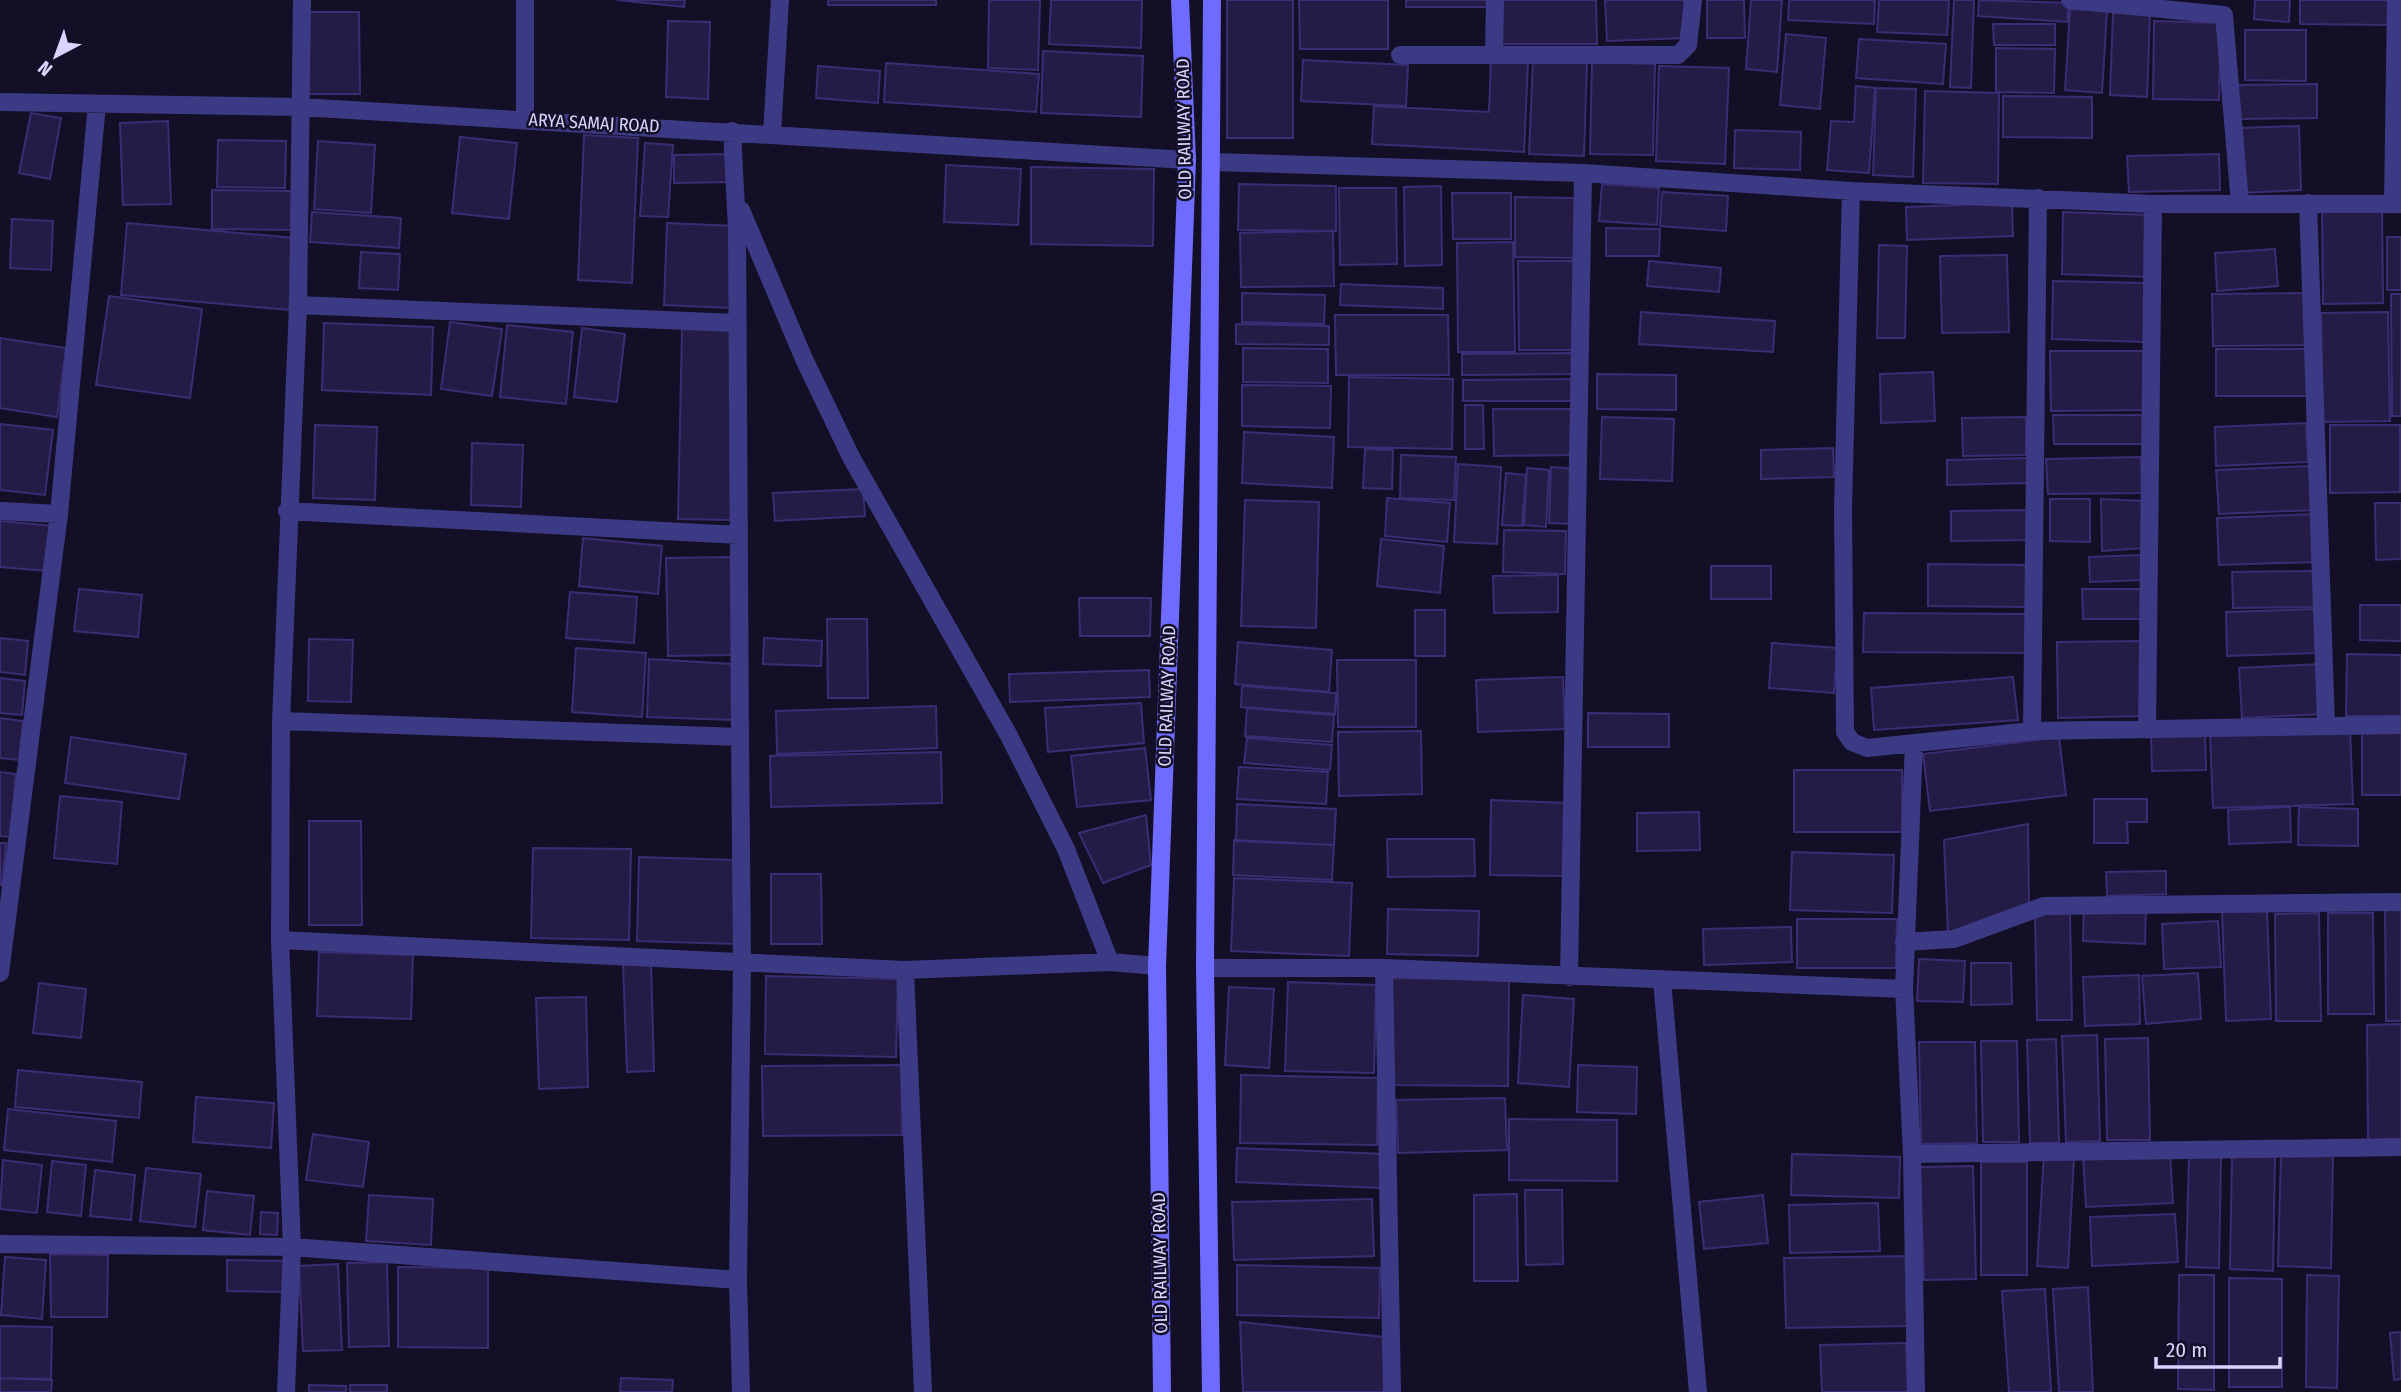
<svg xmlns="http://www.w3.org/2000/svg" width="2401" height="1392" viewBox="0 0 2401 1392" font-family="'Fira Sans Condensed',sans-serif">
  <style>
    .building { fill: #241b47; stroke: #3b2d73; stroke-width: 2 }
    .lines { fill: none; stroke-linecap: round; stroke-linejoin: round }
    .street { stroke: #3d3a85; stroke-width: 18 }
    .secondary { stroke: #6f6bff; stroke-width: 18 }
    .labels { text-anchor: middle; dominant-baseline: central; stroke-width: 5; stroke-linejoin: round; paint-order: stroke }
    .street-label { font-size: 18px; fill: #d9d4ff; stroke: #130f26 }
  </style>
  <rect width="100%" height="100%" fill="#130f26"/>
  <path class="building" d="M617 0H685L684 7Z
    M828 0H936V5H828Z
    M989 0H1040L1038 70 988 68Z
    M1051 0H1142L1141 48 1049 44Z
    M1227 0H1293V138H1227Z
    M1299 0H1388V49H1300Z
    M1406 0H1492V7H1406Z
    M1501 0H1596L1597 44H1502Z
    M1605 0H1684L1685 38 1607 41Z
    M1707 0H1744L1745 38H1707Z
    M1751 0H1782L1777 72 1746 69Z
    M1789 0H1875L1874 24 1788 20Z
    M1879 0H1949L1947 35 1877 32Z
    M1954 0H1974L1971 88 1950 87Z
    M1979 0 2068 3V22L1978 16Z
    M2255 0H2290L2289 22 2254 19Z
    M2300 0H2393L2392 25 2300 24Z
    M2070 9 2107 11 2102 93 2065 90Z
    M308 12H359L360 94H308Z
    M2113 12 2150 14 2147 97 2110 95Z
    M668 21 710 22 708 99 666 97Z
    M2154 21 2221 23 2219 100 2153 99Z
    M1993 24H2055V45H1994Z
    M2245 30H2306V81L2245 80Z
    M1786 34 1826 38 1820 109 1780 105Z
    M1859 39 1946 44 1943 84 1856 78Z
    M1996 48 2055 49 2054 93 1996 92Z
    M1043 51 1143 56 1141 117 1041 113Z
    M1491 59 1528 62 1524 152 1372 144 1374 106 1489 112Z
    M1303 60 1408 65 1406 106 1301 101Z
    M1533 61 1587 63 1584 156 1529 154Z
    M1592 62 1655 64 1653 155 1590 154Z
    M886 63 1039 74 1036 112 884 102Z
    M818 66 880 71 878 103 816 98Z
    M1659 66 1729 68 1725 164 1656 161Z
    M2317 84V118L2238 119 2237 85Z
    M1856 86 1875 88 1869 173 1827 170 1831 121 1854 122Z
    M1876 88 1916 89 1913 177 1873 175Z
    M1925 91 1999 93 1998 184 1923 183Z
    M2003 96 2092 97V138L2003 137Z
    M31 113 61 118 50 179 19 173Z
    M168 121 171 204 123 205 120 123Z
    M2299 126 2301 190 2241 193 2239 128Z
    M1735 130 1801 132 1800 170 1734 168Z
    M584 135 638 138 632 283 578 280Z
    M460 137 517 143 509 219 452 213Z
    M218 140 286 141 285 188 217 187Z
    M318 141 375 145 371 213 314 209Z
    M645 143 673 145 668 217 640 216Z
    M731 154 732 182 674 183V155Z
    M2219 154 2220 190 2129 192 2127 156Z
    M946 165 1021 169 1018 225 944 222Z
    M1031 167 1154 169 1153 246 1031 244Z
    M1239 184 1336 186V231L1238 230Z
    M1602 184 1659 188 1657 225 1599 221Z
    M1441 186 1442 265 1405 266 1404 187Z
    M1339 188H1396L1397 264 1340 265Z
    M212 190 293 191V230L212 229Z
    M1662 192 1728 196 1726 231 1660 226Z
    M1452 193H1511V239H1453Z
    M1515 197 1575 198V258L1515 257Z
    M2012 203 2013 236 1907 240 1906 207Z
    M2322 204H2382L2383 303 2323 304Z
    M312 212 401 218 399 248 310 242Z
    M2063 212 2152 215 2151 277 2062 274Z
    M12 219 53 221 51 270 10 268Z
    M127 223 295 238 289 310 121 295Z
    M667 223 734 226 731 308 664 305Z
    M1606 228 1660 229 1659 256H1606Z
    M1333 231 1334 286 1241 287 1240 233Z
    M2387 237H2401V290H2387Z
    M1513 242 1515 352H1458L1457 243Z
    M1879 245 1907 246 1905 338H1877Z
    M2275 249 2278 286 2217 291 2215 253Z
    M361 252 400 254 398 290 359 288Z
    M2007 255 2009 332 1942 333 1940 256Z
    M1518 261H1574L1575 350H1519Z
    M1649 261 1721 268 1719 292 1647 286Z
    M2053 281 2147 283 2146 342 2052 339Z
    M1341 284 1443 288V309L1340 305Z
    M1242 293 1325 295 1324 324 1242 322Z
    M2308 293V345L2213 346 2212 294Z
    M2391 294H2401V416H2392Z
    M109 296 202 309 190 398 96 385Z
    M1641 312 1775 321 1773 352 1639 344Z
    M2388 312 2390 421 2323 422 2321 313Z
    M1335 315H1448L1449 375H1336Z
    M450 322 502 329 492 396 441 389Z
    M324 323 433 327 431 395 322 390Z
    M1236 324 1329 326V345L1236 344Z
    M507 325 573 332 566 404 500 397Z
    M582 328 625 334 617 402 574 397Z
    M682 329 730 330 731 520 678 519Z
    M0 338 66 348 57 417 0 408Z
    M1243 348 1328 349V383L1243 382Z
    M2216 349H2312L2313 396H2216Z
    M2050 351H2145V410L2051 411Z
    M1574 353V374L1462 375V354Z
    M1933 372 1935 421 1881 423 1880 374Z
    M1597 374 1676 375V410L1597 409Z
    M1349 377 1453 379 1452 449 1348 447Z
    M1573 379V401H1463V380Z
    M1242 385 1331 386 1330 428 1242 426Z
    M1465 405H1483L1484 449H1465Z
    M1493 409H1573L1574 455 1494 456Z
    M2053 415H2144L2143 444H2054Z
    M1602 417 1674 419 1672 481 1600 479Z
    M2026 417V455L1963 456 1962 418Z
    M2306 423 2308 462 2216 466 2215 427Z
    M0 424 53 430 45 495 0 490Z
    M315 425 377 427 375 500 313 498Z
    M2330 425H2400V492L2330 493Z
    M1244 432 1334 437 1332 488 1242 483Z
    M472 443 523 445 521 507 471 505Z
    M1833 448 1834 477 1761 479V450Z
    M1365 449 1393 450 1392 489 1363 488Z
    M1401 455 1456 457 1454 500 1400 498Z
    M2141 457 2142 493 2048 494 2046 459Z
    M2027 458 2028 483 1947 485V460Z
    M1458 464 1501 467 1497 544 1454 542Z
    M2311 466 2314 510 2219 514 2216 470Z
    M1551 467 1576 469 1573 524 1549 523Z
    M1527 468 1549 470 1546 527 1524 525Z
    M1506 473 1526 475 1522 526 1502 525Z
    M863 489 865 516 775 521 773 493Z
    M1387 498 1450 503 1447 542 1385 536Z
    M2050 499H2090V542L2050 541Z
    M2101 499 2145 501 2144 548 2102 551Z
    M1245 500 1319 502 1316 628 1241 626Z
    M2375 503H2401V559L2376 560Z
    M2027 510 2028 540 1951 541V511Z
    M2314 514 2316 562 2219 565 2217 518Z
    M0 521 53 526 47 571 0 567Z
    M1504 530 1566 531 1565 574 1503 572Z
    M583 538 662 546 658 594 579 586Z
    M1381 539 1444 546 1440 593 1377 586Z
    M2141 555 2143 580 2090 582 2089 557Z
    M732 557 733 655 668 656 666 558Z
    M1928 564 2030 565 2029 607 1928 606Z
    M1711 566H1771V599H1711Z
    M2317 571V607L2233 608 2232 572Z
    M1558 575V612L1494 613 1493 576Z
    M79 589 142 595 138 637 74 631Z
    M2082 589H2143L2142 619H2083Z
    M570 592 637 597 634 643 566 638Z
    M1079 598H1151L1150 636H1080Z
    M2360 605H2401V641L2360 640Z
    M2315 609 2316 653 2227 656 2226 612Z
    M1415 610H1445V656H1415Z
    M1864 613 2028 614V653L1863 652Z
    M827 619H867L868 698H828Z
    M0 638 28 641 25 675 0 672Z
    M764 638 822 641 821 666 763 664Z
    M309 639 353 640 351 702 308 701Z
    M2140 641 2141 716 2058 718 2057 642Z
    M1238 642 1332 650 1329 692 1235 684Z
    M1772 643 1837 648 1834 693 1769 688Z
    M576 648 646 653 642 717 572 712Z
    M2347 654 2401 655V716H2346Z
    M649 659 732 664 733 720 647 717Z
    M1337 660H1416V727H1338Z
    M2321 664 2323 714 2242 718 2239 668Z
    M1149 670 1150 697 1010 702 1009 674Z
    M1563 677 1565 729 1478 732 1476 680Z
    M2013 677 2018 720 1874 730 1871 688Z
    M0 678 25 681 22 715 0 713Z
    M1242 686 1336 693 1335 714 1241 707Z
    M1141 703 1144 743 1048 752 1045 708Z
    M936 706 937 748 777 754 776 711Z
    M1247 708 1334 715 1332 742 1245 736Z
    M1588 713 1669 714V747H1588Z
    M0 718 23 721 19 760 0 758Z
    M2350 729 2353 804 2213 808 2210 735Z
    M1421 731 1422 794 1339 796 1338 732Z
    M2205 731 2206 770 2152 771 2151 733Z
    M2362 732 2401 733V795H2362Z
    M71 737 186 754 179 799 65 783Z
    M2059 737 2066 795 1930 811 1923 754Z
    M1247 738 1332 745 1330 770 1244 763Z
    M1145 748 1151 800 1077 807 1071 756Z
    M941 752 942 803 771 807 770 756Z
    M1239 767 1328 772 1326 804 1237 799Z
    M1794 770H1902V832H1794Z
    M0 772 16 774 10 837 0 836Z
    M60 796 122 802 117 864 54 858Z
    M2094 799H2147V822H2127L2128 843H2094Z
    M1491 800 1565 803 1564 876 1490 875Z
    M1237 804 1336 809 1334 845 1236 841Z
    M2290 807 2291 842 2229 844 2228 810Z
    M2299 807 2358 809V846L2298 845Z
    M1699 812 1700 850 1637 851V813Z
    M1146 815 1151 865 1103 883 1079 833Z
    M309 821H361L362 925H309Z
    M2028 824 2029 906 1948 934 1944 840Z
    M1387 839H1474L1475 876 1388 877Z
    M1234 840 1334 845 1332 880 1233 875Z
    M0 843H6L2 885H0Z
    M533 848 631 849 629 940 531 938Z
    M1792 852 1894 855 1892 913 1790 910Z
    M639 857 733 860 737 944 637 941Z
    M2166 871V894L2107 896 2106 872Z
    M771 874H821L822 944H771Z
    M1234 878 1352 883 1349 956 1231 951Z
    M2084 904 2146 906 2145 944 2083 941Z
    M1388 909 1479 911 1478 956 1387 954Z
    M2385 909H2401V1021H2386Z
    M2267 910 2271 1019 2226 1021 2222 911Z
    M2070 913 2072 1020H2037L2035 914Z
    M2319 913 2321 1021H2276L2275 914Z
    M2328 913H2373L2374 1014H2328Z
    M1797 919H1897L1896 968H1797Z
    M2218 921 2221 967 2164 969 2162 924Z
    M1791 927 1792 962 1704 965 1703 929Z
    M319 952 413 955 411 1019 317 1016Z
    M1919 959 1965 961 1963 1002 1917 1001Z
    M651 962 654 1071 627 1072 623 963Z
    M1971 963H2011L2012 1004 1971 1005Z
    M2198 973 2201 1019 2146 1024 2142 976Z
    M2139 975 2140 1024 2085 1026 2083 977Z
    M766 976 898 979 896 1057 765 1054Z
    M1389 978 1509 980 1508 1086 1388 1085Z
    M1288 982 1376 985 1374 1073 1285 1071Z
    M39 983 86 989 81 1038 33 1033Z
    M1229 987 1274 989 1269 1068 1225 1065Z
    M1523 995 1574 999 1569 1087 1518 1083Z
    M586 997 588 1087 539 1089 536 998Z
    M2401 1024V1142H2368L2367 1025Z
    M2097 1035 2100 1141 2066 1142 2062 1036Z
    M2148 1038 2150 1140H2107L2105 1039Z
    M2056 1039 2059 1143H2030L2027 1040Z
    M1981 1041H2017L2019 1142H1983Z
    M1919 1042H1975L1977 1143 1921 1144Z
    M901 1065 902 1135 763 1136 762 1066Z
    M1578 1065 1637 1067 1636 1114 1577 1112Z
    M18 1070 142 1082 139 1118 15 1107Z
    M1241 1075 1378 1078 1377 1145 1240 1143Z
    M196 1097 274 1103 271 1148 193 1142Z
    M1505 1098 1507 1150 1398 1153 1396 1100Z
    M8 1109 116 1121 112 1162 4 1150Z
    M1509 1119 1617 1120V1181L1509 1180Z
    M313 1134 369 1142 363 1187 306 1180Z
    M1237 1148 1384 1154 1382 1188 1236 1182Z
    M2170 1152 2173 1203 2086 1207 2083 1156Z
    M1792 1154 1900 1157 1899 1198 1791 1195Z
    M2281 1154 2333 1156 2331 1268 2278 1266Z
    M2044 1155 2074 1157 2068 1268 2037 1266Z
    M2189 1156 2221 1157 2219 1268 2186 1267Z
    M2232 1156 2275 1157 2273 1271 2230 1269Z
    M3 1160 42 1165 37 1213 0 1209Z
    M52 1161 86 1165 81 1216 47 1212Z
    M1981 1162H2027V1275H1981Z
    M1973 1166 1976 1279 1924 1280 1920 1167Z
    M146 1168 201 1174 195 1227 140 1221Z
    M95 1170 135 1175 131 1220 90 1216Z
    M1525 1190H1562L1563 1264 1526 1265Z
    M207 1191 254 1196 250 1235 203 1230Z
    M1517 1194 1518 1281H1474V1195Z
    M369 1195 433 1199 431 1245 366 1241Z
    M1763 1195 1768 1243 1704 1249 1699 1202Z
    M1372 1199 1374 1256 1234 1260 1232 1202Z
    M1878 1203 1880 1251 1790 1253 1789 1205Z
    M261 1212 278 1213 277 1235 260 1234Z
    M2175 1214 2178 1262 2092 1266 2090 1217Z
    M50 1254 108 1255 107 1317H51Z
    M1909 1256 1910 1326 1786 1328 1784 1258Z
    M5 1257 46 1260 42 1319 1 1315Z
    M227 1260 288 1261V1292L227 1291Z
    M387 1262 389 1346 349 1347 347 1263Z
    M338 1264 342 1350 303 1351 299 1266Z
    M1237 1265 1380 1268 1379 1318 1237 1315Z
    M398 1267 488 1268V1348L398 1347Z
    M2179 1275H2214V1390L2178 1389Z
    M2307 1275 2339 1276 2337 1388 2306 1387Z
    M2229 1278 2282 1279V1387H2229Z
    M2088 1287 2093 1392H2059L2053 1289Z
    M2045 1289 2051 1392H2009L2002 1291Z
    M1240 1322 1384 1337 1386 1392H1243Z
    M0 1326 52 1327 51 1379 0 1378Z
    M2401 1332V1379L2394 1380 2390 1333Z
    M1906 1343 1908 1392H1822L1820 1345Z
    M0 1378 52 1380 51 1392H0Z
    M621 1378 673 1380 672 1392H620Z
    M309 1385 346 1386V1392H309Z
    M350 1385H387V1392H350Z"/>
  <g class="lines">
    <path class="street" d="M525 0V120
      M2070 0 2224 15 2240 204
      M1494 54 1495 0
      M1400 55H1678L1688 45 1693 0
      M0 102 300 107 1187 160
      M732 131 737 229 740 737 742 963 738 1280 741 1392
      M772 133 780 0
      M1213 162 1583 173 1851 191 2153 204H2401
      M1851 191 1843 510 1845 732 1852 742 1867 748 2032 731 2401 725
      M2308 203 2326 724
      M2393 204 2396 0
      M741 210 804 359 851 457 1008 734 1066 849 1110 962
      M298 305 737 323
      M0 511 59 514
      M287 511 739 535
      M281 721 740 737
      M2147 730 2153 204
      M2032 731 2038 198
      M1914 743 1904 989 1912 1154 1916 1392
      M280 940 905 970 1110 962 1157 966
      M1904 942 1954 939 2044 906 2401 902
      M1205 968H1384L1904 989
      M1384 968 1392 1392
      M905 970 923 1392
      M0 973 59 514 97 104
      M1569 977 1583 173
      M1662 980 1698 1392
      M1912 1154 2401 1147
      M0 1244 292 1247 738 1280
      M286 1392 292 1247 280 940 281 721 298 305 302 0"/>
    <path class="secondary" d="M1162 1392 1157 966 1187 160 1180 0
      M1211 1392 1205 968 1212 0"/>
  </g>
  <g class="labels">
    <g class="street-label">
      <text transform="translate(594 123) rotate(3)">ARYA SAMAJ ROAD</text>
      <text transform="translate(1184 129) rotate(-91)">OLD RAILWAY ROAD</text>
      <text transform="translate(1167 696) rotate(-88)">OLD RAILWAY ROAD</text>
      <text transform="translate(1160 1263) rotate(-91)">OLD RAILWAY ROAD</text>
    </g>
  </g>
  <g transform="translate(56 56) rotate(221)" stroke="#130f26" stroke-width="5" paint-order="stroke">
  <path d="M0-5L12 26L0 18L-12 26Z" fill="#d9d4ff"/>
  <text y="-10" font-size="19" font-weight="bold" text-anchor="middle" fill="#d9d4ff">N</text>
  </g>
  <path d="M2156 1357v10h124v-10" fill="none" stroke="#d9d4ff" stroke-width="3.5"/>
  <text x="2166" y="1357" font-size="21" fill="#d9d4ff" stroke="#130f26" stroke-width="5" paint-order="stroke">20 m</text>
</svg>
